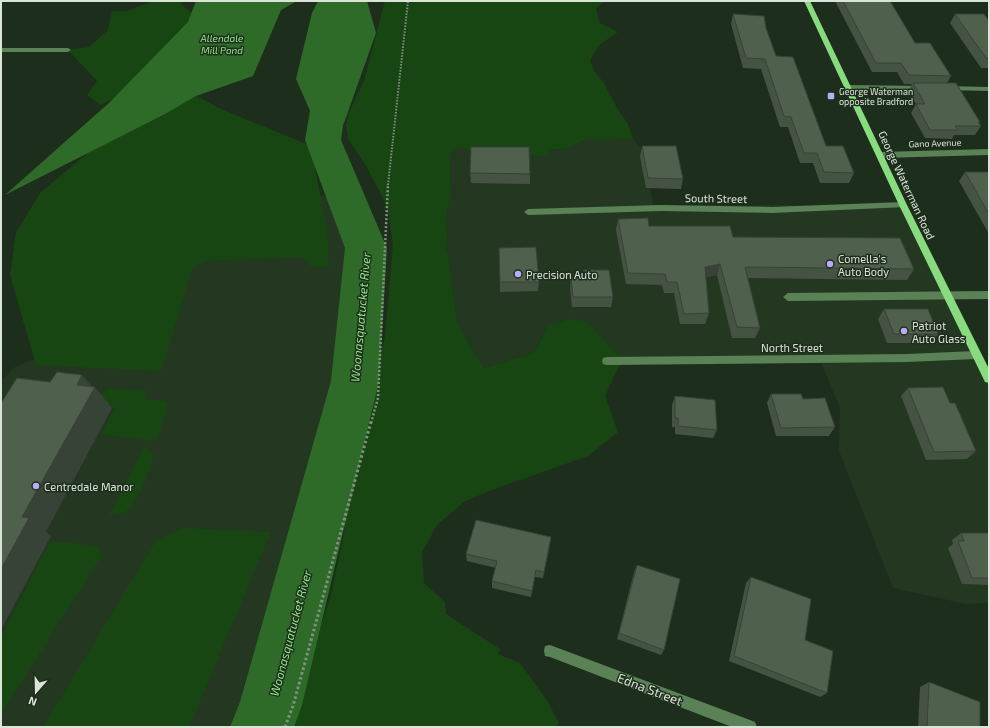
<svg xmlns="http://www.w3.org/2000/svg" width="990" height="728" viewBox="0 0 990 728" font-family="'Exo 2',sans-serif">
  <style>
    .built { fill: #243821 }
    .green { fill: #174613 }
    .water { fill: #2e6b29 }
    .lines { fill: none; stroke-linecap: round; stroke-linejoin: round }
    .river { fill: #2e6b29; fill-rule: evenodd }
    .path-far2 { stroke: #839082; stroke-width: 2; stroke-dasharray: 1.5 1.5; stroke-linecap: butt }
    .path-far1 { stroke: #839082; stroke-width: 2.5; stroke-dasharray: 2 2; stroke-linecap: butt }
    .path { stroke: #839082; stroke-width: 3; stroke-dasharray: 2.5 2.5; stroke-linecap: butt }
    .minor { fill: #5a8256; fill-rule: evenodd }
    .major { fill: #88dc7f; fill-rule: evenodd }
    .wall { fill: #445342 }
    .shaded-wall { fill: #374336 }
    .building { fill: #4f604d; stroke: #374336 }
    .poi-dot { fill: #b9abf7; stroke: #1e2e1c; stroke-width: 1.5 }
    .labels { text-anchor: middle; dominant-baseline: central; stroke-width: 3; stroke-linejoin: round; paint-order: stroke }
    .far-poi-label { font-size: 9px; fill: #dae4d9; stroke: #1e2e1c; text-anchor: start }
    .far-street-label { font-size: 9px; fill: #dae4d9; stroke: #1e2e1c }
    .far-water-label { font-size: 10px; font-style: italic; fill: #95e78c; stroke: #1e2e1c }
    .street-label { font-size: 11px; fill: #dae4d9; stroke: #1e2e1c }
    .poi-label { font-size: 11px; fill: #dae4d9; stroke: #1e2e1c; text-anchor: start }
    .water-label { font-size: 12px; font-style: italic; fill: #95e78c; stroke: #1e2e1c }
    .near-street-label { font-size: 13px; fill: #dae4d9; stroke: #1e2e1c }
  </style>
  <rect width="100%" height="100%" fill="#1e2e1c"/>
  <path class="built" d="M619 138 633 139 645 154 653 205 656 209 772 205 907 206 989 376V603L966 604 893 588 839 451 840 408 821 362 620 358 621 356 615 352 548 326 534 353 484 368 457 323 448 253 445 244 448 234 445 220 451 196 450 155 460 146 477 151 549 150 569 148 584 140Z
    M319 195 356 205 358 209 363 259V276L359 309 348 360 327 436 292 541 269 620 264 654 258 676 236 727H1V382L13 368 34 359 41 351Z"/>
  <path class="green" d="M155 1H181L182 5 203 22 126 92 101 105 87 95 97 81 68 50 89 47 108 30 112 11H126Z
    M385 1H606L596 8 600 23 618 32 599 45 590 60 594 71 604 83 617 108 628 124 633 139 584 140 569 148 549 150 546 157 498 149 477 151 459 147 450 155 451 196 445 220 448 234 445 244 448 253 457 323 484 368 534 353 548 326 570 319 588 322 615 352 621 356 624 362 618 368 605 396 618 432 588 456 489 491 464 502 437 525 422 552 424 583 445 602 446 614 500 649 498 654 520 663 548 702 559 723 556 727H284L330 600 344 533 347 502 374 375 385 337 393 244 388 213 384 200 366 166 348 139 346 125 349 112 364 81Z
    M196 96 221 109 311 146 327 231 329 267H311L308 261 302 257 206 261 196 266 191 273 161 371 36 365 10 275 16 232 41 192 89 152 167 113Z
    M110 389 145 390 147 394 145 399 165 401 168 404 158 437 151 441 101 434 115 408 111 405 101 404 103 392Z
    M143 448 148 449 154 455C147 472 143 495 129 509 124 514 116 514 109 516Z
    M183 528 271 532 189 727H43L156 541Z
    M50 542 76 543 98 547 102 555 1 714V636Z"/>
  <path class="water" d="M196 1H297L281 10 253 76 196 96 167 113 5 195 110 102 188 22Z
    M318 1H367L376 33 344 123 323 140 296 79 312 13Z"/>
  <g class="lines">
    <path class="river" d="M321 1H351V70L341 140 387 248 379 381 302 705 294 727H230L240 702 331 381 345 248 305 140 317 70Z"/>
    <path class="path-far2" d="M388 185 408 1"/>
    <path class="path-far1" d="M371 423 378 398 388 184"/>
    <path class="path" d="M285 727 293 706 371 422"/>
    <path class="minor" d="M1 48H68L71 50 68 52H1Z
      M845 85 924 86 928 88 924 90 848 89 844 87Z
      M943 86 989 87V91L946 90 942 88Z
      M989 149V155L881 158 877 155 881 152Z
      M903 202 906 203V207L772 213 661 211 528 215 524 212 528 209 661 205 772 207Z
      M989 291V299L788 301 783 297 788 293Z
      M976 351 980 352 981 355 980 358 976 359 907 362 607 365 603 364 602 361 603 358 607 357 907 354Z
      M550 645 750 720 755 722 757 727H732L550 657 545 656 544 651 545 646Z"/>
    <path class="major" d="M804 1H810L907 205 989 369V383L985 382 899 205Z"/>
  </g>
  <path class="wall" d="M835 1H890L915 43 951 76 947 83 980 122 979 123 981 126 975 135H954L952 139 925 138 911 113 916 104 908 91 912 84H904L897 72H872Z
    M733 14 766 28 776 56 826 146 854 173 849 183H820L813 163H800L788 127H780L761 69 743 68 731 24Z
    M955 14 989 21V68H981L950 23Z
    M642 146 683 179 681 189 646 188 640 157Z
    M965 172H989V234L959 181Z
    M470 173 530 174V184L471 183Z
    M618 219 649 226 733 237 914 269 907 280 748 278 760 328 755 338H732L717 275 706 277 709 313 705 324H680L674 293H664L662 285 626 284 616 230Z
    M499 248 539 282 538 291 500 292Z
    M584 270 613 297 611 307H572L570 287 571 277H583Z
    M884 309 938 334 931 343H887L878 319Z
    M908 388 976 451 967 459 926 460 901 396Z
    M771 394 803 399 835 427 829 436H776L767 403Z
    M675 396 717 430 713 438 675 434V427H672V405Z
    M961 533H989V585L962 584 948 548 953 544 952 540Z
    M550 544 543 578 535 577 531 597 492 588V581L496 568 467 561 466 554Z
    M637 565 664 650 661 655 617 639 634 572Z
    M751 577 805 640 827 693 820 697 729 661 746 583Z
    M929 682 980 727H918L920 687Z"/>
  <path class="shaded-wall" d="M720 264 717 275 702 278 705 267Z
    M82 375 94 389 95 387 112 408 46 532 51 536 1 630V569L77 385Z"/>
  <path class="building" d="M843 1H890L915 43H930L951 76 909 75 901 63H876Z
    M733 14 764 16 766 28 776 56 793 57 826 146H843L854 173 824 172 817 153H804L791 117 784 116 765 59 746 58Z
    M955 14H984L989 21V58H986Z
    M913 83H956L980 122H978L981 126H955L958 130H930L916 104H925Z
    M642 146H676L683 179 648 178Z
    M471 147H529L530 174 470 173Z
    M965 172H989V214Z
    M648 218 649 226H730L733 237 900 238 914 269 745 267 760 328 737 327 720 264 705 267 709 313 684 314 677 282H667L665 274 628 273 618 219Z
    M536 247 539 282H500L499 248Z
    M584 270H609L613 297H573L571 277H585Z
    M884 309H928L938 334H894Z
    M57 372 82 375 77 385 95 387 22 517 29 518 1 569V403L17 378 50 382Z
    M943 387 950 403H955L976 451 934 452 908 388Z
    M771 394H801L803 399 825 398 835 427 781 428Z
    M675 396 715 400 717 430 678 426V418H675Z
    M476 520 551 537 544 572 536 570 532 591 492 581 497 561 466 554Z
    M961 533H989V578H972L958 541H964Z
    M637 565 680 579 664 650 619 633Z
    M751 577 811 599 805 640 833 651 827 693 734 656Z
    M929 682 980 702V727H927Z"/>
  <g class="poi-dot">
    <rect x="827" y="92" width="8" height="8" rx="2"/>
    <circle cx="830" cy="264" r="4"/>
    <circle cx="518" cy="274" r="4"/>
    <circle cx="904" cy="331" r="4"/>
    <circle cx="36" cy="486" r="4"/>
  </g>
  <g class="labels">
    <g class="far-poi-label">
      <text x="839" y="91">George Waterman<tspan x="839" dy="10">opposite Bradford</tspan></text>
    </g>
    <g class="far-street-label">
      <text transform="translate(935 143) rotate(-2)">Gano Avenue</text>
    </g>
    <g class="far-water-label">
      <text x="222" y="38">Allendale<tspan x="222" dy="12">Mill Pond</tspan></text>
    </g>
    <g class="street-label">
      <text transform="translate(907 185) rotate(65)">George Waterman Road</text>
      <text transform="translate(716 198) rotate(1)">South Street</text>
      <text x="792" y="347">North Street</text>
    </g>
    <g class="poi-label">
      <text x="838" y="258">Comella's<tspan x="838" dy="13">Auto Body</tspan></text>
      <text x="526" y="274">Precision Auto</text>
      <text x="912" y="325">Patriot<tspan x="912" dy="13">Auto Glass</tspan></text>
      <text x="44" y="486">Centredale Manor</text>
    </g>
    <g class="water-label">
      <text transform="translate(360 317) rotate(-85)">Woonasquatucket River</text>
      <text transform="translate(290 633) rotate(-75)">Woonasquatucket River</text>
    </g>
    <g class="near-street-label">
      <text transform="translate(650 689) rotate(21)">Edna Street</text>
    </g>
  </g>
  <rect width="990" height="728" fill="none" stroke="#dae4d9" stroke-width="4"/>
  <g transform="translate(36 692) rotate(200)" stroke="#1e2e1c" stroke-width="3" paint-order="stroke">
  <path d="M0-3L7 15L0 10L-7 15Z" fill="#dae4d9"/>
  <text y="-6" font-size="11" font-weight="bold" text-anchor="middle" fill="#dae4d9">N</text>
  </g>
</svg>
